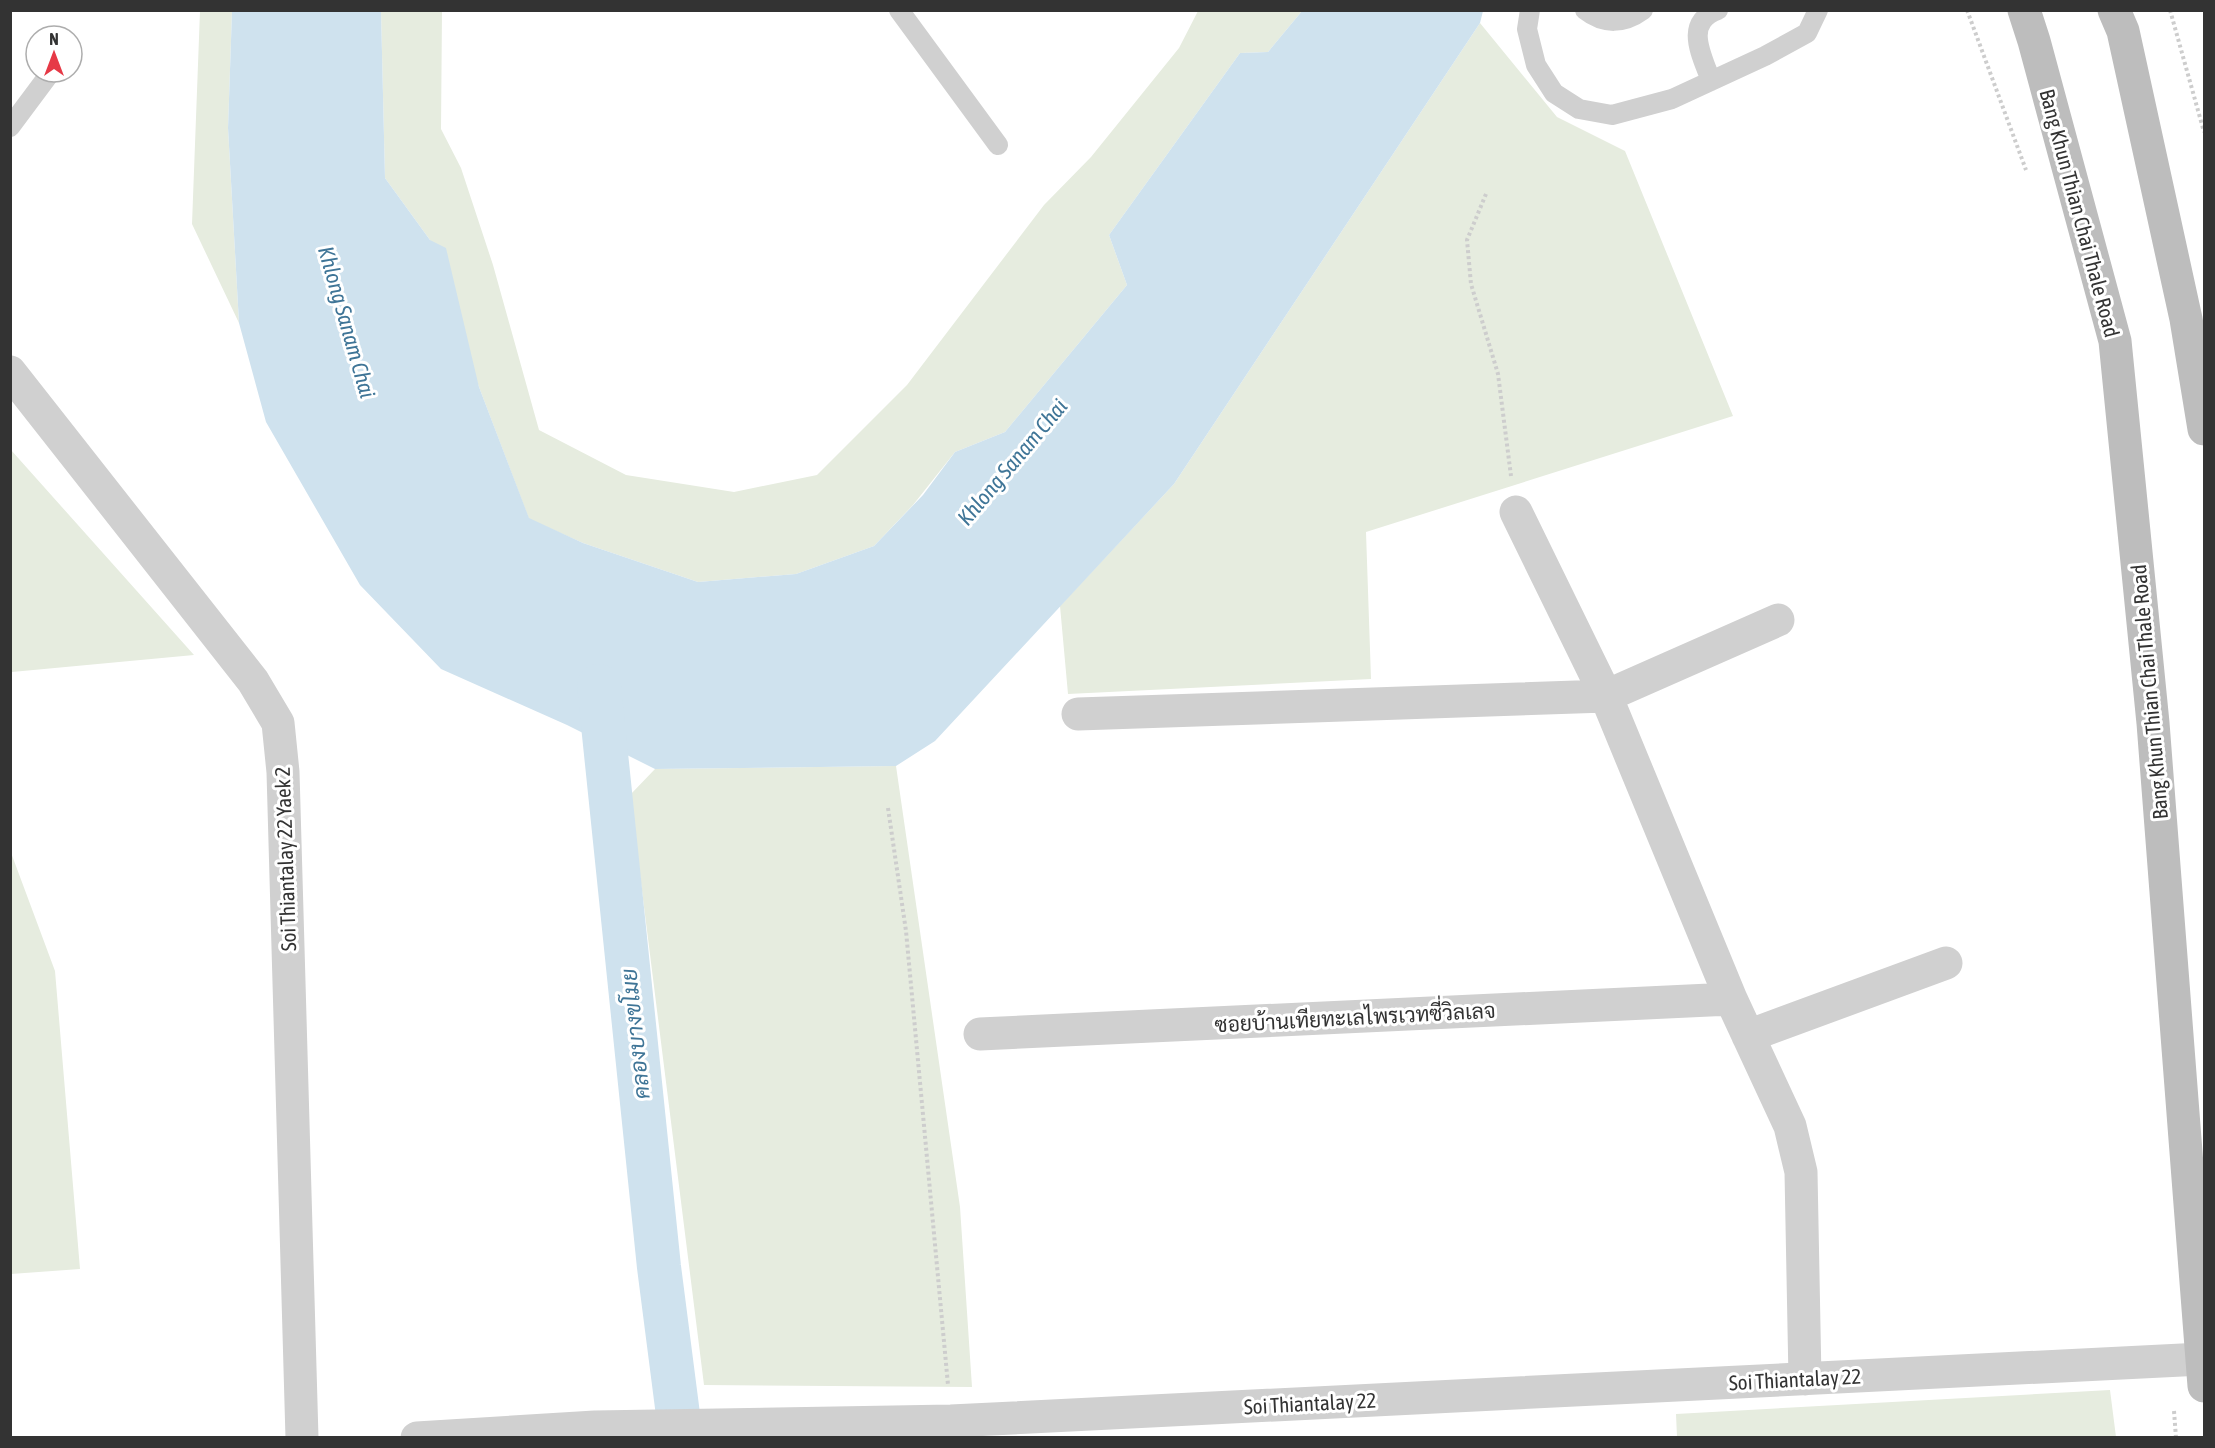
<svg xmlns="http://www.w3.org/2000/svg" width="2215" height="1448" viewBox="0 0 2215 1448" font-family="'Asap Condensed',Sarabun,sans-serif">
  <style>
    .green { fill: #e6ecdf }
    .water { fill: #cfe2ee }
    .lines { fill: none; stroke-linecap: round; stroke-linejoin: round }
    .canal { stroke: #cfe2ee; stroke-width: 44 }
    .path { stroke: #cdcdcd; stroke-width: 4; stroke-dasharray: 3 3; stroke-linecap: butt }
    .lane { stroke: #d0d0d0; stroke-width: 20 }
    .street { stroke: #d0d0d0; stroke-width: 33 }
    .secondary { stroke: #bdbdbd; stroke-width: 33 }
    .labels { text-anchor: middle; dominant-baseline: central; stroke-width: 6; stroke-linejoin: round; paint-order: stroke }
    .street-label { font-size: 21px; fill: #333; stroke: #fff }
    .water-label { font-size: 22px; font-style: italic; fill: #3f7597; stroke: #fff }
  </style>
  <rect width="100%" height="100%" fill="#fff"/>
  <path class="green" d="M200 11H232L228 128 239 323 192 224Z
    M381 11H442L441 129 461 168 493 265 539 430 626 475 734 492 817 475 907 385 1044 205 1091 157 1179 48 1198 11H1302L1268 52 1240 53 1109 235 1127 285 1005 432 955 452 913 505 874 546 796 574 698 582 583 543 529 519 479 387 430 240 385 178Z
    M1480 23 1557 117 1625 151 1733 416 1366 532 1371 679 1068 694 1060 606 1174 484Z
    M11 450 194 655 12 672 11 684Z
    M896 766 960 1207 972 1387 704 1385 630 795 655 769Z
    M10 850 55 971 80 1269 11 1274Z
    M2110 1390 2116 1437H1677L1676 1414Z"/>
  <path class="water" d="M232 11H381L385 178 430 240 446 248 479 387 529 518 583 543 698 582 796 574 874 546 923 495 955 452 1005 432 1127 285 1109 235 1240 53 1268 52 1302 11H1483L1480 23 1174 484 935 741 896 766 655 769 567 725 441 669 360 585 266 422 239 323 228 128Z"/>
  <g class="lines">
    <path class="canal" d="M599 686 659 1267 681 1438"/>
    <path class="path" d="M1967 10 2026 170
      M2170 10 2204 132
      M1486 194 1467 240 1471 284 1498 374 1511 476
      M888 808 906 931 948 1385
      M2174 1411 2176 1438"/>
    <path class="lane" d="M899 10 998 145
      M1530 10 1527 29 1536 65 1554 93 1579 109 1612 115 1672 99 1765 56 1807 33 1818 10
      M1585 10C1604 25 1624 24 1643 10
      M1711 81C1702 55 1683 23 1718 10
      M10 127 51 72"/>
    <path class="street" d="M10 372 253 681 278 723 283 772 302 1438
      M1516 512 1606 696 1731 999 1790 1126 1801 1172 1805 1379
      M1078 714 1606 696 1778 620
      M980 1034 1731 999
      M1748 1036 1946 963
      M417 1438 595 1427 951 1421 2202 1359"/>
    <path class="secondary" d="M2024 10 2034 41 2115 341 2153 723 2204 1386
      M2114 10 2123 31 2186 319 2204 429"/>
  </g>
  <g class="labels">
    <g class="street-label">
      <text transform="translate(2080 213) rotate(75)">Bang Khun Thian Chai Thale Road</text>
      <text transform="translate(2149 692) rotate(-95)">Bang Khun Thian Chai Thale Road</text>
      <text transform="translate(285 859) rotate(-92)">Soi Thiantalay 22 Yaek 2</text>
      <text transform="translate(1355 1017) rotate(-3)">ซอยบ้านเทียทะเลไพรเวทซี่วิลเลจ</text>
      <text transform="translate(1795 1379) rotate(-3)">Soi Thiantalay 22</text>
      <text transform="translate(1310 1403) rotate(-3)">Soi Thiantalay 22</text>
    </g>
    <g class="water-label">
      <text transform="translate(347 322) rotate(74)">Khlong Sanam Chai</text>
      <text transform="translate(1012 462) rotate(-50)">Khlong Sanam Chai</text>
      <text transform="translate(635 1034) rotate(-96)">คลองบางขโมย</text>
    </g>
  </g>
  <rect width="2215" height="1448" fill="none" stroke="#333333" stroke-width="24"/>
  <g transform="translate(54 54)"><circle r="28" fill="#ffffff" stroke="#adadad" stroke-width="1.5"/>
  <path d="M0-4.5L10 22L0 15L-10 22Z" fill="#e63946"/>
  <text y="-9" font-size="16" font-weight="bold" text-anchor="middle" fill="#333333">N</text>
  </g>
</svg>
